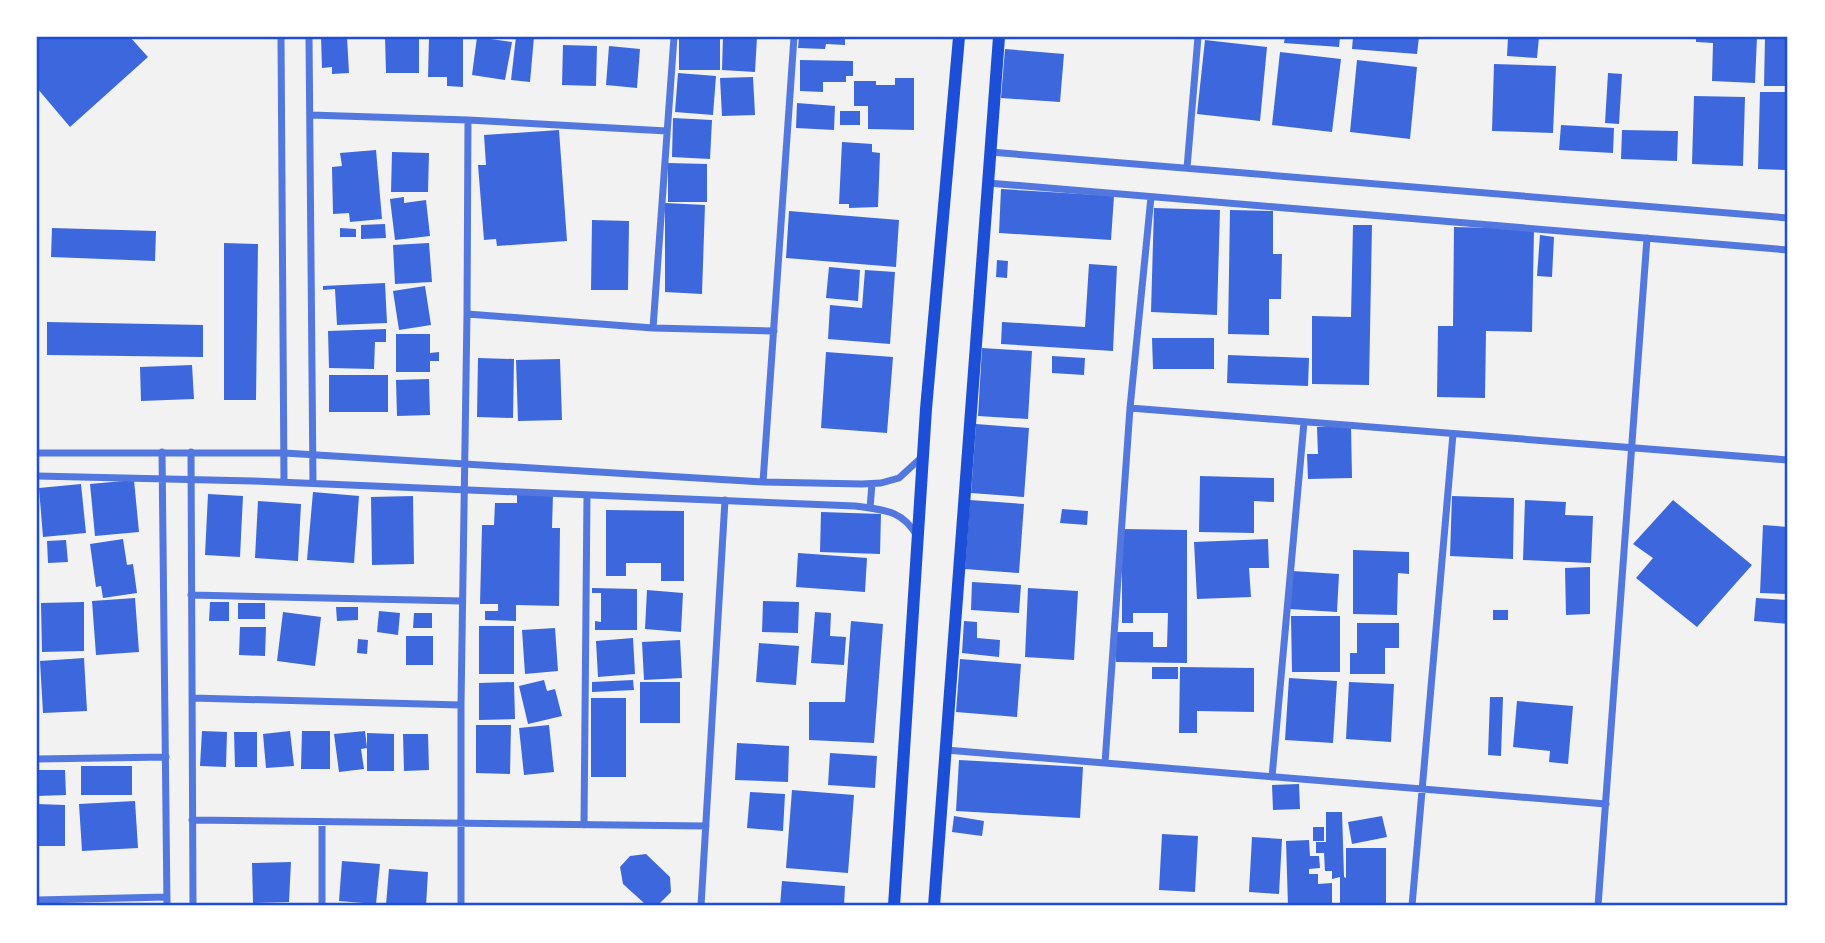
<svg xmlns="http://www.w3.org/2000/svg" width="1825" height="943" viewBox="0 0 1825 943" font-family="'Source Sans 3',sans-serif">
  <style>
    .building { fill: #3d67dc }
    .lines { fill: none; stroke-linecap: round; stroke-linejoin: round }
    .minor { stroke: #5277de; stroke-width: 7 }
    .trunk { stroke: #1d4ed8; stroke-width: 12 }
    .neatline { fill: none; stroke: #1d4ed8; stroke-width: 2.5 }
  </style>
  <rect width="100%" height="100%" fill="#f2f2f2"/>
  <path class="building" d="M37 37H130L148 57 70 127 37 88Z
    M321 37H347L349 73 332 74V67L322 68Z
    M385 37H419V73H386Z
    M477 37 512 42 505 80 472 75Z
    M516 37H534L530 82 511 80Z
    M679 37H720V70H679Z
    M723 37H757L755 72 722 70Z
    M799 37H845V45L826 44 825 49 798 48Z
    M1285 37H1340L1339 47 1284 43Z
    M1353 37H1419L1417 54 1352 49Z
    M1508 37H1539L1537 58 1507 56Z
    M1696 37H1757L1755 83 1712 81 1713 43 1696 42Z
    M1765 37H1788V86H1764Z
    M429 39H463V87L447 86V77H428Z
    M1205 40 1267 47 1260 121 1197 114Z
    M563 45 597 46 596 86 562 85Z
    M609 46 640 49 637 88 606 85Z
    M1005 49 1064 54 1060 102 1001 98Z
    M1280 52 1341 59 1332 132 1272 125Z
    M800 60 853 61V76H846V82H823V92L800 91Z
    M1357 60 1417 67 1410 139 1350 132Z
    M1494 64 1556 66 1553 133 1492 131Z
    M678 73 716 76 713 115 675 112Z
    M1608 73 1622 74 1619 124 1605 123Z
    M753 77 755 115 722 116 720 78Z
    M895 78H914V130L868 129V106H854V81H876V85H895Z
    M1760 92H1788V170L1758 169Z
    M1694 96 1745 97 1743 166 1692 164Z
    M797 103 835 106 834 130 796 128Z
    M840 111H860V125H840Z
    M673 118 712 120 710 159 672 157Z
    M1561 125 1614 128 1613 153 1559 150Z
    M559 130 567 241 497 246 496 239 484 240 478 165H486L484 135Z
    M1622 130 1678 131 1677 161 1621 159Z
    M842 142 872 144V152L880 153 878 207 849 208V204H839Z
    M376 150 382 219 350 222 349 213 333 214 332 167 342 166 340 153Z
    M392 152 429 153 428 192H391Z
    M668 163 707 164V202H668Z
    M1001 189 1114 196 1111 240 999 233Z
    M404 197V203L426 200 430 236 395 240 390 199Z
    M665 203 705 205 702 294 665 292Z
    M1154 208 1220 210 1217 315 1151 312Z
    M1230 210 1273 211V254H1282L1281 299H1269V335L1228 334Z
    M789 211 899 220 896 267 786 258Z
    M592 220 629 221 628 290H591Z
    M385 224 386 238 361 239V225Z
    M1353 225H1372L1369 385 1312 384V316L1351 317Z
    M1454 227 1534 229 1532 332 1486 331 1485 398 1437 397 1438 326H1453Z
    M52 228 156 231 155 261 51 257Z
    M340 228 356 229V237H340Z
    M1540 235 1554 237 1552 277 1537 276Z
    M224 243 258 244 256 400H224Z
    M429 243 432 282 395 284 393 245Z
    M997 260 1008 261 1007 278 996 277Z
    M1089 264 1117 266 1113 351 1001 344 1002 322 1085 327Z
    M829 267 860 270 858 301 826 298Z
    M865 270 895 272 890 344 828 339 830 305 862 308Z
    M385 283 387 323 337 325 335 289 323 290V286Z
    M425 286 431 325 399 330 393 291Z
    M47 322 203 325V357L47 355Z
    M386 329V342H375L374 369 329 368 328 331Z
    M396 334H430V353L439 352V361H430V372H396Z
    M1152 338H1214V369H1153Z
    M982 348 1032 351 1028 419 978 416Z
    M826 352 893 357 887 433 821 428Z
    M1228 355 1309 358 1308 386 1227 383Z
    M1052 356 1085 358 1084 375 1052 373Z
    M478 358 514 359 513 418 477 417Z
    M560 359 562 420 518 421 516 360Z
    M192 365 194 399 141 401 140 367Z
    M329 375H388V412H329Z
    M429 379 430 415 397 416 396 380Z
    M976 424 1029 428 1024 497 971 493Z
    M1351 426 1352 478 1308 479 1307 454H1318L1317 427Z
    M1200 476 1274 478V502L1254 501V533L1199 532Z
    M134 480 139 532 95 536 90 484Z
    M81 484 86 533 43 537 39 488Z
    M313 492 359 496 354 563 307 560Z
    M208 494 243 496 240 557 205 555Z
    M517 494H553L552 528H560L559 606 516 605V621L485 620V611H498V604H480L482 525H494L495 503H517Z
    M413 496 414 564 372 565 371 497Z
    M1452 496 1514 498 1513 559 1450 556Z
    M970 500 1024 504 1019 573 965 569Z
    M1525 500 1566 502 1565 515 1593 516 1591 563 1523 560Z
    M1673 500 1752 565 1697 627 1636 578 1653 558 1633 544Z
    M258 501 301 504 298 561 255 558Z
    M1062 509 1088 511 1087 525 1060 523Z
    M606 510 684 511V581H661V563H626V576H606Z
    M821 512 881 514 880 554 820 552Z
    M1763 525 1788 527V594L1760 593Z
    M1122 529 1187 530V663L1116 662V632H1153V647H1167L1168 613H1133V623H1122Z
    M123 539 127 565 133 564 137 593 103 598 101 586 96 587 90 544Z
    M1268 539 1269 568H1249L1251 597 1197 599 1194 542Z
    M66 540 68 562 48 563 47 541Z
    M1353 550 1409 552V574L1398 573 1397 615 1353 614Z
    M798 553 867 558 865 592 796 587Z
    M1590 567V614L1566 615 1565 568Z
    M1292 571 1339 574 1337 612 1290 609Z
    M972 582 1021 585 1019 613 971 610Z
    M592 588 637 589V630H595V621L601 622V593H592Z
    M1028 588 1078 591 1074 660 1025 657Z
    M647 590 683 593 681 632 645 629Z
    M135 598 139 652 96 655 92 601Z
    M1756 598 1788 600V624L1754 621Z
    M763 601 799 602 798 633 762 632Z
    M84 602V651L42 652 41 603Z
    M210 602H229V621H209Z
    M238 603H265V619H238Z
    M336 607H358V620L337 621Z
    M1493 610H1508V620H1493Z
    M379 611 400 613 398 635 377 632Z
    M283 612 321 617 315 666 277 661Z
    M815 612 831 613 830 636 846 637 844 665 811 663Z
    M414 613H432V628H413Z
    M1291 616H1340V672H1292Z
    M851 621 883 624 874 743 809 740V702H845Z
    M964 621 977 622V638L1000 640 999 657 962 653Z
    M1357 623H1399V648H1385V674H1350V653H1357Z
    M479 626H514V674H479Z
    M240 627H266L265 656 239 655Z
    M555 628 558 671 525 674 522 630Z
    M406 636H433V665H406Z
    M633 638 635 674 598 677 596 641Z
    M358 639 368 640 367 654 357 653Z
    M680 640 682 678 644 680 642 642Z
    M759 643 799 646 796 685 756 682Z
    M84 658 87 711 43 713 40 661Z
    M960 659 1021 664 1017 717 956 712Z
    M1152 667H1178V679H1152Z
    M1180 667 1254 668V712L1197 711V733H1179Z
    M1289 678 1337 681 1333 743 1285 740Z
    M544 680 547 691 555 689 562 716 528 724 519 686Z
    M633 680 634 690 592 692V682Z
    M514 682 515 719 479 720V683Z
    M640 682H680V723H640Z
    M1349 682 1394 684 1391 742 1346 739Z
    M1490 697H1503L1501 756 1488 755Z
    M591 698H626V777H591Z
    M1517 701 1573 706 1568 764 1549 762 1550 751 1513 747Z
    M476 725H511L510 774 476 773Z
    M549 725 554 772 524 775 519 728Z
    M202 731 227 732 226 767 200 766Z
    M290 731 294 766 266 768 263 734Z
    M302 731H330V769H301Z
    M365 731 367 748 361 749 364 769 339 772 334 734Z
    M234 732H257V767H235Z
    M367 733 394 734V771H367Z
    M403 734H428L429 770 404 771Z
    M737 743 789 746 788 782 735 780Z
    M830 753 877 756 875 788 828 785Z
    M959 760 1083 767 1080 818 956 811Z
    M81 766H132V795H81Z
    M37 770H65L66 795 37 796Z
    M1299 784 1300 809 1273 810 1272 785Z
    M792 790 854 795 848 873 786 868Z
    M750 792 785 794 783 831 747 828Z
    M135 801 138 848 82 851 79 804Z
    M37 804 65 805V846H37Z
    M1326 812H1342L1344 877 1346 878V848H1386V906H1340V877L1332 879V871H1325L1324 853H1316V842H1326Z
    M954 816 984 821 982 836 952 832Z
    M1382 816 1387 837 1352 844 1348 822Z
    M1313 827H1324V841H1313Z
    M1162 834 1198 836 1195 892 1159 890Z
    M1252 837 1282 839 1279 894 1249 892Z
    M1309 840 1310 856H1319L1320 868 1309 869V874H1318V884L1332 883V905L1288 906 1286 841Z
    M646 854 670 877 671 892 660 903H644L623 884 620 867 630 856Z
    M342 861 380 864 376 904 339 901Z
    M291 862 289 902 253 903 252 863Z
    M389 869 428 872 426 906 386 905Z
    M782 881 845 886 844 906H780Z"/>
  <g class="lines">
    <path class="minor" d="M281 37 284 482
      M309 37 313 483
      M310 115 468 120 467 314 653 328 674 37
      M468 120 667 131
      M990 152 1788 218
      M1187 168 1198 37
      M988 183 1788 250
      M653 328 774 331
      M1130 408 1788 460
      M162 452 167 906
      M191 452 193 906
      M37 453H284L763 482 862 484 881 483 899 478 922 457
      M37 476 253 481 855 506C882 510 902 509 917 536
      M763 482 794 37
      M870 508 872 484
      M191 595 462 601
      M192 698 461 705
      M946 750 1606 804
      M37 759 166 757
      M1105 763 1130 408 1151 197
      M1272 777 1304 422
      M192 820 706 826
      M322 822V906
      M584 825 587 495
      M37 900 167 897
      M461 906V705L467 314
      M701 906 725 500
      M1412 906 1453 434
      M1598 906 1647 238"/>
    <path class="trunk" d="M894 906 926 409 959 37
      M934 906 999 37"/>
  </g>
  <rect width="1825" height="943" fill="none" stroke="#ffffff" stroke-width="77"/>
  <rect x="38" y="38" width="1748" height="866" class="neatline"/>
</svg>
